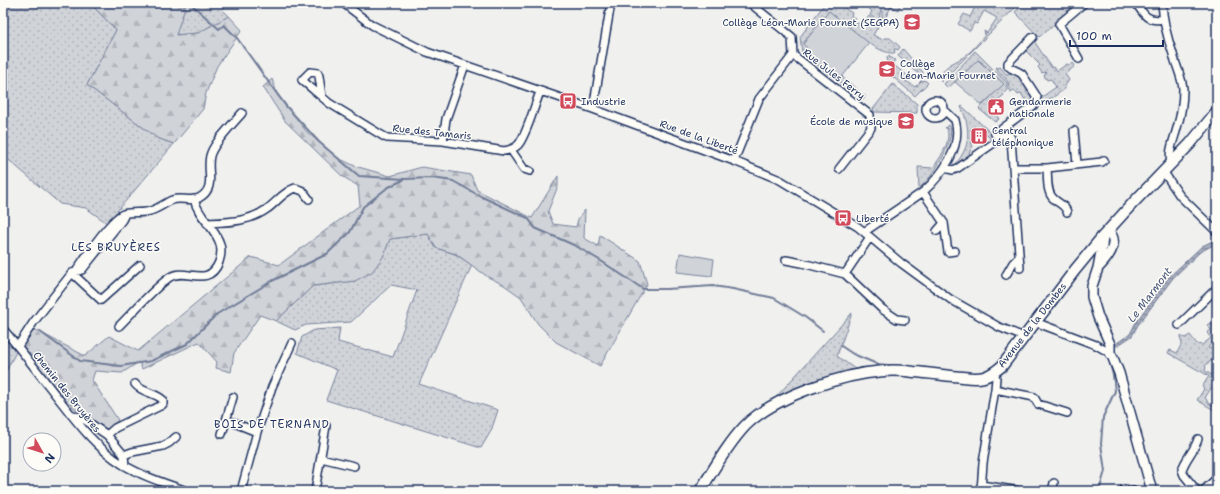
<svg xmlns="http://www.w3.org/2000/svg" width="1220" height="494" viewBox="0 0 1220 494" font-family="'Shantell Sans',sans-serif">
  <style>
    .grass { fill: url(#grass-dots); stroke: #76819b }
    .forest { fill: url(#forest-firs); stroke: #76819b }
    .pitch { fill: #d0d3d8; stroke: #76819b }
    .water { fill: url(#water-rules); stroke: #6f7b97 }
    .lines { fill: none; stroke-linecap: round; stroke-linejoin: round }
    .stream { stroke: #6f7b97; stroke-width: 2 }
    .minor-casing { stroke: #1b2f5e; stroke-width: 10 }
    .tertiary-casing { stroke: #1b2f5e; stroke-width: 12 }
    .secondary-casing { stroke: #1b2f5e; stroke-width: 13 }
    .minor { stroke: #fdfcf7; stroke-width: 7 }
    .tertiary { stroke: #fdfcf7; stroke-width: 9 }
    .secondary { stroke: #fdfcf7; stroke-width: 10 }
    .labels { text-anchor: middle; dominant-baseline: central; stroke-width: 3; stroke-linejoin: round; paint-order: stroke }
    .poi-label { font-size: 10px; fill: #1b2f5e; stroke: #fdfcf7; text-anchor: start }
    .street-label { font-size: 10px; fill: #1b2f5e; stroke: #fdfcf7 }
    .neighbourhood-label { font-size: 11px; letter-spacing: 1px; fill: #1b2f5e; stroke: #fdfcf7 }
    .water-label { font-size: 11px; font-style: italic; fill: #4c5b7f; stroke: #fdfcf7 }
  </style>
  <defs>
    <pattern id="grass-dots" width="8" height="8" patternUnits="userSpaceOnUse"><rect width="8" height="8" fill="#d0d3d8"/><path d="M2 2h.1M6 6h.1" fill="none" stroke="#b2b5bc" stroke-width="1.8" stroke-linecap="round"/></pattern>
    <pattern id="forest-firs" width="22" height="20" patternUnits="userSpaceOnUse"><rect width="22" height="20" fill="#d0d3d8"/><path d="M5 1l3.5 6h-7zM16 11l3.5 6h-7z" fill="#b2b5bc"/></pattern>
    <pattern id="water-rules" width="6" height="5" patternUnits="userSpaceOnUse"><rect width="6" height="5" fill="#a7adbd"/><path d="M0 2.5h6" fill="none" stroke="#878d9d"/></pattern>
  </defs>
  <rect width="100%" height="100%" fill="#f0f0ee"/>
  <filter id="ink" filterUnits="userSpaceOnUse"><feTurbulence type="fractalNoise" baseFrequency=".025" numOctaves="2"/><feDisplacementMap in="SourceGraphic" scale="8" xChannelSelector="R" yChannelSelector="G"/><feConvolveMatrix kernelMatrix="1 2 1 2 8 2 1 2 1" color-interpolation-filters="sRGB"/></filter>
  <g filter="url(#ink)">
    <path class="grass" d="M3 3H90L116 30 87 85 157 138 174 144 107 223 86 208 60 204 3 155Z
      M184 3H227L222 9 229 16 198 33 175 35 185 7Z
      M824 3H836L852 13 851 16 855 18 853 21 859 24 862 20 865 22 869 16 879 25 873 35 883 40 884 38H890L900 47 898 50 896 49H894L895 53C878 56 842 22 829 11L803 44 807 48 804 49 803 53 802 52 800 37 823 6Z
      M871 3H883L880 13 879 22 870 15 872 11 868 8Z
      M885 3H901L898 10 891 7 882 24V9Z
      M977 3H1020L941 82C939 66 955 63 965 56 973 50 979 42 985 35L984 31 987 33 997 18 984 11 977 24 974 23 970 31 958 24 964 14 970 17Z
      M1024 3H1080L1039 37 1015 12Z
      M1034 41 1052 68 1054 67 1057 71 1067 64 1069 65 1073 63 1075 66 1065 74 1069 80 1065 86V89L1024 117 1026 113 1039 103 1042 97 1056 87 1051 79 1047 80 1044 76 1046 73 1045 72 1042 73 1038 67 1040 65 1025 50Z
      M903 49 922 71 923 73 922 76 912 69 913 68 898 56Z
      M975 51 1007 83V90L1003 94 1004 95 990 106 999 119 995 122 979 109 1003 84 979 60 948 88 944 84Z
      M888 56 895 60 892 64 908 76 905 80 915 87 922 80 926 81 928 83 915 96 893 77 890 74 891 73 887 58Z
      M997 67 998 68 1000 67 1006 74 1017 73 1029 90 1026 92 1030 97 1033 96 1035 100 1026 107 1023 102 1025 100 1021 93 1018 95 1014 90 1010 92 1008 82 996 68Z
      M893 84 917 104V113L874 112 873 109Z
      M962 106 993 135 994 138 992 141 983 130 973 136 975 140 971 143 973 146 969 153 970 155 958 164H956C958 161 961 157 963 153 971 139 968 121 961 107Z
      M948 125 950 126C955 142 932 179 919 188L918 167 933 168C941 156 951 143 947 128H945Z
      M428 234 436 248 455 254 472 265 419 384 498 410 491 431 481 448 326 400 337 370 297 353 302 337 314 330 340 328 338 342 393 357 417 290 391 285 351 322 306 325 295 330 276 321 313 286 355 281 383 257 390 239Z
      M852 313 837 356 855 369 804 385 777 396Z
      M1217 320V335L1208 348 1212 349 1217 352V363L1211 360 1209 363H1207L1205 366 1206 367 1205 371 1217 378V391L1211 388 1205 398 1207 400V402L1213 406 1217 399V405L1214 410 1197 400 1204 389 1202 387 1209 376 1168 353 1170 350 1177 353 1182 343 1181 341 1180 336 1185 338 1190 335 1197 344 1202 345 1211 338 1207 333 1211 330 1207 325 1210 323 1212 325Z
      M3 333 17 350 3 377Z"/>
    <path class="forest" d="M90 3H184L185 7 176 35 198 33 229 16 242 30 217 66 206 93 203 109 174 144 157 138 87 85 116 30Z
      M272 79 277 93 306 131 336 157 355 166 390 176 422 167 471 175 477 190 532 218 558 176V186L548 211 553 224 576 227 578 219 585 210 584 238 598 246 600 235 640 261 647 284 600 366 556 342 538 324 521 297 504 285 488 277 456 254 436 248 428 234 390 239 383 257 372 272 355 281 313 286 276 321 260 315 234 353 231 372 216 368 217 362 199 342 142 369 139 362 122 373 95 371 92 380 118 420 108 430 63 401 22 345 32 328 85 356 109 336 138 351 251 257 279 265 360 205 358 186 342 176 285 121 263 87Z"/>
    <path class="pitch" d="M829 11 869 43 842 77 865 96 863 99 804 55 803 51 807 48 803 44Z
      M978 60 1004 84 982 105 955 82Z
      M680 253 714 259 712 276 677 272Z"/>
    <path class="water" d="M1217 239V243L1200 252 1173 278 1138 325 1132 336 1117 346 1114 345 1130 334 1136 322 1167 279 1202 246Z"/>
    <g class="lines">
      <path class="stream" d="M190 3 219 29 224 25 237 38 285 105 319 142 359 176 404 179 432 178 453 181 480 196 528 218 535 228 576 246 601 261 643 289H667L713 286 733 289 774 298 805 317 823 331
        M39 331 80 361 121 366 151 361 187 344 217 314 272 281 327 254 350 232 363 207 387 188 403 180
        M841 346 853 354 877 364 898 366
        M1099 491 1105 471 1101 444 1103 417 1115 391 1113 375 1110 364"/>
      <g class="minor-casing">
        <path id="minor" d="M343 3 372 25 427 52 593 109 734 161 780 180 858 227 901 263 950 299 999 327 1024 337
          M750 3 792 37 793 55
          M1136 3C1144 15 1147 22 1164 19
          M1162 3C1163 20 1167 37 1173 54 1175 63 1183 80 1183 89 1183 102 1181 115 1177 128 1174 140 1168 151 1171 164
          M793 55 870 115 871 128 839 169
          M1079 59 1059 24 1084 3
          M322 97 319 76 318 73 310 72 302 80C311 88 320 95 329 103L383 136 387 138 443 141 504 151C509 150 514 149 518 145 526 137 535 104 540 92
          M926 109a9 9 0 1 1 18 0a9 9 0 1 1-18 0Z
          M593 109 611 3
          M1074 131 1077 164
          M999 139 995 134 1034 105 1036 101 1037 97 1022 74C1017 70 1012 70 1008 66V63L1033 37
          M443 141 446 119 465 65
          M511 150 524 169 530 171
          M734 161 759 99 793 55
          M944 168 953 170 958 168 1004 136 1009 135 1011 138 1020 268
          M1014 168H1047L1102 162 1104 160
          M1047 168C1048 177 1046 193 1054 199 1059 204 1065 205 1067 212
          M1163 171 1180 196 1217 232
          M923 192 944 223 948 252 955 251
          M207 223C229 222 249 222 267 209 277 202 283 192 295 188L303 191 309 199
          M937 231 944 223
          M864 232 923 192C942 175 963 147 955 120L944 110
          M786 260 802 263 845 274 870 237
          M76 272 80 265C88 253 111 219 123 214 132 211 142 214 150 211 158 209 165 203 172 200 181 197 191 202 199 198 217 188 206 171 210 156 213 143 233 124 242 113
          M72 273 101 300 140 265
          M845 274 882 309 897 319 905 320
          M1006 275 1013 263 1019 257
          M1035 322 1096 345 1110 353
          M1179 325 1217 288
          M119 326C134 311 153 289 170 277 186 267 208 289 219 262 221 256 222 251 220 244 215 227 198 217 194 199
          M3 329C24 353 42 378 62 403 79 425 98 449 122 464 142 476 164 483 187 491
          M18 346 33 323 72 273 82 270 122 220 125 214
          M995 389 1034 397 1038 404 1067 413
          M71 414 85 420 107 435 124 455 125 466
          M227 420 257 432
          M222 434 233 397
          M107 435 115 428 162 405 163 404V400C155 392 142 393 135 384
          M124 455 132 452 163 446 169 443 176 437
          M321 458 354 466
          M981 485 1020 491
          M241 491 257 432 272 387 292 343
          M315 491 326 426
          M981 491 983 463 995 389 996 378 994 373
          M1052 491 1054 483
          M1123 491 1124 489 1133 491
          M1197 491 1184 475 1182 470C1185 459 1195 450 1198 439
          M1203 491 1217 478"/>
      </g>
      <g class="tertiary-casing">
        <path id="tertiary" d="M1103 236 1102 246 1098 268 1092 286V297L1098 317 1110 344V353L1113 358 1119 373 1152 491
          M1098 268C1107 259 1121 242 1108 231"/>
      </g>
      <g class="secondary-casing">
        <path id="secondary" d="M700 491C714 469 727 445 745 426 775 396 842 374 884 371 894 370 905 371 914 372 931 373 947 376 963 377 970 378 977 379 984 377 991 375 996 371 1002 366L1075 270 1103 236 1133 203 1190 144 1217 111"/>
      </g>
      <use href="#minor" class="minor"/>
      <use href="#tertiary" class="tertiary"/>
      <use href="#secondary" class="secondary"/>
    </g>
  </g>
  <defs>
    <g id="school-square" transform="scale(0.9)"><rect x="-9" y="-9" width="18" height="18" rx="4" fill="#d1495b" stroke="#fdfcf7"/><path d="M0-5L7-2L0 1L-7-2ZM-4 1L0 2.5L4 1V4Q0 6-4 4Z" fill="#fff"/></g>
    <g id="bus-square" transform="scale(0.9)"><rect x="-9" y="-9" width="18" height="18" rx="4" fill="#d1495b" stroke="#fdfcf7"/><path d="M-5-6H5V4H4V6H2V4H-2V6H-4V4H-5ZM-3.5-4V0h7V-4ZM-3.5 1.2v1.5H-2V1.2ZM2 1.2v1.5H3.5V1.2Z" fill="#fff"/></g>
    <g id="civic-square" transform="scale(0.9)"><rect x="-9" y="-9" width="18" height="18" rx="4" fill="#d1495b" stroke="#fdfcf7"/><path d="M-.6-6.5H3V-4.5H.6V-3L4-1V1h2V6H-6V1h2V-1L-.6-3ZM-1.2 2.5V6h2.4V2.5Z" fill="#fff"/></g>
    <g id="building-square" transform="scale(0.9)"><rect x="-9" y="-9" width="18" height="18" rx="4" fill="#d1495b" stroke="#fdfcf7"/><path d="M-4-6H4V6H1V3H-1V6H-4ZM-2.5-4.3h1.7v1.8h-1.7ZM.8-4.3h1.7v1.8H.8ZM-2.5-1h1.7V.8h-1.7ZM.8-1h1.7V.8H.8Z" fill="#fff"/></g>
  </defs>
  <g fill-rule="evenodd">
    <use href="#school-square" x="912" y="22"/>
    <use href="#school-square" x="887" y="69"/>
    <use href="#bus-square" x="568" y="101"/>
    <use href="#civic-square" x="996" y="107"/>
    <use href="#school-square" x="906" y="121"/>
    <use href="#building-square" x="979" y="136"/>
    <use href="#bus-square" x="843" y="218"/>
  </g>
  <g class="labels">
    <g class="poi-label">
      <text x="899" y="22" text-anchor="end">Collège Léon-Marie Fournet (SEGPA)</text>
      <text x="900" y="63">Collège<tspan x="900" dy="12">Léon-Marie Fournet</tspan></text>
      <text x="581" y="101">Industrie</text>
      <text x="1009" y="101">Gendarmerie<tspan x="1009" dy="12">nationale</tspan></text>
      <text x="893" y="121" text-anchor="end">École de musique</text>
      <text x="992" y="130">Central<tspan x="992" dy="12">téléphonique</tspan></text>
      <text x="856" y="218">Liberté</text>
    </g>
    <g class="street-label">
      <text transform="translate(834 74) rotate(38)">Rue Jules Ferry</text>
      <text transform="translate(432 132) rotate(6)">Rue des Tamaris</text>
      <text transform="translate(699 137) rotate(20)">Rue de la Liberté</text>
      <text transform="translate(1032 325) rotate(-52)">Avenue de la Dombes</text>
      <text transform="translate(67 392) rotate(51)">Chemin des Bruyères</text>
    </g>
    <g class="neighbourhood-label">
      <text x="116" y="247">LES BRUYÈRES</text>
      <text x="272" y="424">BOIS DE TERNAND</text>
    </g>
    <g class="water-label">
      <text transform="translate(1150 295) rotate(-53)">Le Marmont</text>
    </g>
  </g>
  <rect width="1220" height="494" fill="none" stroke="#fdfcf7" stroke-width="16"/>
  <rect x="8" y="8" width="1204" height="478" fill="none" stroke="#1b2f5e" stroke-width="1.5" filter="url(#ink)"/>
  <g transform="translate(42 452) rotate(129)"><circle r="19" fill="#fdfcf7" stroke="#a3aaba"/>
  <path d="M0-3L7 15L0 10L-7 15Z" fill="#d1495b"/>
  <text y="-6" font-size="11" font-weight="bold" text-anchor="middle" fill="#1b2f5e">N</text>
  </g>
  <path d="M1070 40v6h93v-6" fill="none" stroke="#1b2f5e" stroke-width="2"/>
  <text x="1076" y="40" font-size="12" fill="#1b2f5e" stroke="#fdfcf7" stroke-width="3" paint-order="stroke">100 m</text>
</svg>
